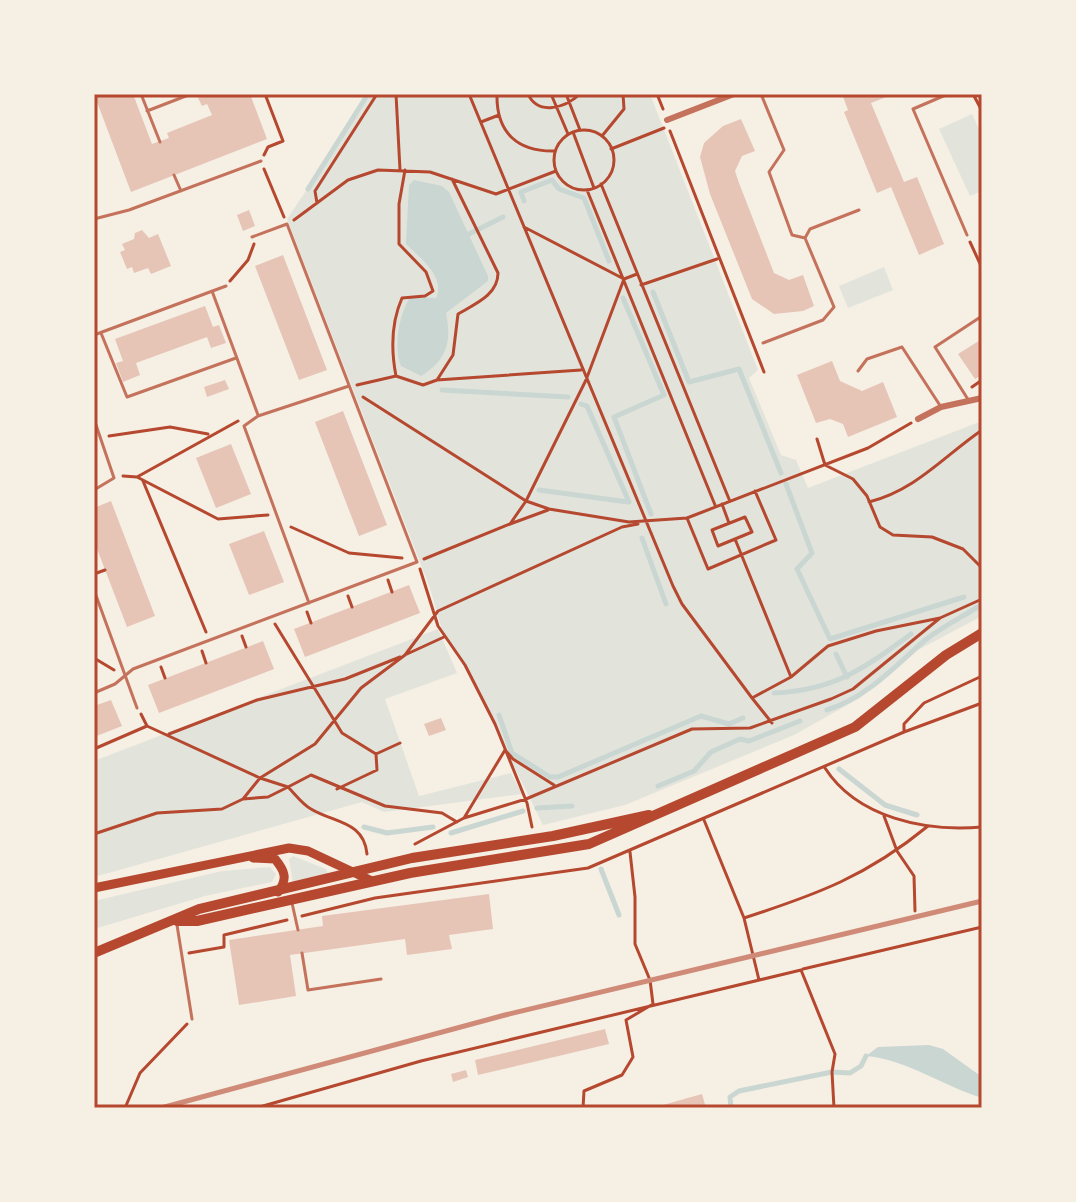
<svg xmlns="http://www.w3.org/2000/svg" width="1076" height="1202" viewBox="0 0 1076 1202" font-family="'Roboto Condensed',sans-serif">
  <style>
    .green { fill: #e2e4dc }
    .water { fill: #c9d6d2 }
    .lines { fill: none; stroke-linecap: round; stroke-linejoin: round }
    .stream { stroke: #c9d6d2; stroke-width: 5 }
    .building { fill: #e6c5b7 }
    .path { stroke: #b5482f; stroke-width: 3 }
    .service { stroke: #c5725c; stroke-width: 3 }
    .minor { stroke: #c5725c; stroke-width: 6 }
    .secondary { stroke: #b5482f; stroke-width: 9 }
    .primary { stroke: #b5482f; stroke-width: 10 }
    .rail { stroke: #cf8b77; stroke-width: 5 }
    .neatline { fill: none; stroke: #b5482f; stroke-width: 3 }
  </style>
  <rect width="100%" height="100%" fill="#f6efe4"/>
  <path class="green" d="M371 94H650L758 370 749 378 781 455 796 460 808 488 982 421V616L916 651 860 698 794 735 625 805 543 825 471 679 442 630 430 588 287 219Z
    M972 114 982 136V191L970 196 939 129Z
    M884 267 893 290 848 308 839 286Z
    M438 629 457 673 385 699 419 796 511 773 522 794 384 812 362 802 94 877V761Z
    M293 856 326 869 328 874 293 883 289 859Z
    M270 867 276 874 272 882 205 896 94 929V901L222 871Z"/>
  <path class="water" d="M414 180 442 186 449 192 488 276V281L446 313C452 342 447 360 421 376L401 366C393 347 399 315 410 297L436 298C446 277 420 258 406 244L409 185Z
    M929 1045 943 1049 982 1077V1098C943 1086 906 1059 866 1056L878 1047Z"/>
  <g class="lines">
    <path class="stream" d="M308 189 368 94
      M524 201 521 192 552 180 559 189 584 198 609 261
      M469 234 503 217
      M653 292 689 382 739 369 781 473
      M623 298 664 395 614 417 651 514
      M442 390 568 397
      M581 404 587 406 629 502
      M786 484 812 553 797 569 830 639 964 597
      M539 490 628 502
      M642 538 666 604
      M836 654 847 677
      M774 693C835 690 863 669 911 634
      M827 710C866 698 893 668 924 641 940 628 960 618 978 607
      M499 715 512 753 550 777H558L701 716 729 724 743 718
      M839 769 885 805 917 815
      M658 786 694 771 711 752 740 739 749 741 800 721
      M537 808 572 806
      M364 827 387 833 433 827
      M451 833 523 811
      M601 869 619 915
      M731 1108 730 1097 739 1091 832 1072 850 1073 861 1066 866 1056"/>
  </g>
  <path class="building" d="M94 94H133L152 144 169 138 167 133 212 115 207 104 202 106 198 98 204 94H250L267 139 131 192Z
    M842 94H894L871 103 904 182 917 177 944 244 919 255 891 187 877 193 844 112 848 110Z
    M741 119 755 151 742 156 735 171 739 183 774 273 789 280 803 275 814 306 803 311 774 314 752 299 710 194 700 157 704 143 723 126Z
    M249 210 255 226 243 231 237 215Z
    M142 230 149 238 158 234 171 266 151 274 148 268 134 273 132 267 127 269 120 252 125 250 122 244 134 239 135 233Z
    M283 255 327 370 299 380 255 266Z
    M205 306 213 327 219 325 226 343 211 348 207 337 136 363 140 375 123 382 116 363 123 361 115 339Z
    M982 339V375L975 379 958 354Z
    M832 361 840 381 862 391 883 382 897 417 848 437 843 424 830 419 816 423 797 375Z
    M225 380 229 389 207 397 204 387Z
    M343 411 387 525 359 536 315 422Z
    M231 444 251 494 216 508 196 458Z
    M111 501 155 616 127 627 94 541V508Z
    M264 531 284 582 249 595 229 544Z
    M409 585 420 613 305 657 294 629Z
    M263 641 274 669 159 713 148 685Z
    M111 700 122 726 94 737V706Z
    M441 718 446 730 429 736 424 724Z
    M489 894 493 929 449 935 452 949 407 955 405 939 290 955 296 996 239 1005 229 940 323 926 322 916Z
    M605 1029 609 1044 478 1075 475 1060Z
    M466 1070 468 1077 453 1082 451 1074Z
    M702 1094 706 1108H656V1107Z"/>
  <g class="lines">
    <path class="path" d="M396 94 400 170
      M469 94 673 586 682 604 752 698 791 677 828 646 876 631 940 618
      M497 94C496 133 518 152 555 151
      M528 94C538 116 565 108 580 94
      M551 94 568 134
      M566 94 580 130
      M657 94 663 109
      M973 94 982 111
      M481 122 499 115
      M554 160a30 30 0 1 1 60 0a30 30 0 1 1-60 0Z
      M670 131 764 372
      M573 132 594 188
      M602 136 624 109 623 94
      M611 149 664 128
      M264 155 268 147 283 141 265 94
      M264 169 284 217
      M601 184 729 499
      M587 190 715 505
      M317 203 315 191 377 94
      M294 220 348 180 378 170 430 172 496 194 556 171
      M524 227 624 279 637 274
      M970 242 982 268
      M230 281 248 260 254 244
      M641 285 717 259
      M396 376C391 350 391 323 402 298L425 296 433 291 426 272 399 244V204L405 170
      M437 380 453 355 458 314C475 304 498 295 498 273L452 179
      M357 385 396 376 423 385 437 380 581 370
      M972 387 982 380
      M363 397 526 501 586 380 624 279
      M109 436 170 427 208 434
      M817 439 825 465 853 479 867 496 880 527 893 535 932 537 963 549 982 568
      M123 476 137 477 218 519 268 515
      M137 477 238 421
      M143 481 206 632
      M869 502C916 490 943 457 982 430
      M722 504 729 523
      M745 517 752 532 718 546 712 530Z
      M687 518 708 569 776 540 755 491
      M510 524 548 510
      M291 527 349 553 402 558
      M735 539 791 677
      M424 559 510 524 526 501 549 509 629 522 687 518 868 448 911 423
      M420 569 438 626 465 665 495 724 527 803 532 827
      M94 574 105 570
      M388 580 392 592
      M348 596 352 607
      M307 612 311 623
      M275 624 342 733 376 754
      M242 636 246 647
      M202 651 206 663
      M407 654 444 637
      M94 658 114 670
      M161 667 165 678
      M752 698 772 723
      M141 714 147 726 260 778 288 787 311 775 385 806 442 813 457 822
      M904 732 982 703
      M169 734 257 700 345 679 400 657
      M94 749 147 726
      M825 768C857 818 926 832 982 827
      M337 789 377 770 376 754 400 743
      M243 799 260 778 315 744 361 688 405 655 438 611 622 527 638 524
      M884 816 897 851 914 876 915 911
      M464 818 505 750 513 759 554 785
      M704 820 744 918
      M94 834 157 813 222 809 243 799 268 797 288 787C295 794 302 804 311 809 334 823 364 821 367 854
      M415 844 464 818 526 799 692 729 750 728 831 699 853 689 940 618 982 599
      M302 916 375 898 588 868 904 732V724L924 703 982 676
      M189 953 224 947V935L287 920
      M803 969 982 927
      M759 980 744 918C818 894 867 876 928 826
      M125 1108 140 1073 187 1024
      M256 1108 421 1061 801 970 835 1054 832 1072 834 1108
      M583 1108 584 1091 622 1075 633 1057 626 1020 653 1004 650 980 635 944V897L630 852"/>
    <path class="service" d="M141 94 160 142
      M761 94 784 150 769 172 792 235 805 238 834 307 823 320 763 343
      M948 94 913 109 967 235
      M147 111 191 94
      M174 175 181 191
      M94 219 129 210 261 161
      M805 238 810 229 859 210
      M212 291 258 415
      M101 333 127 397 236 358
      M94 335 226 286
      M858 371 867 359 902 347 941 407
      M969 401 935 347 982 316
      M94 419 114 478 94 490
      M94 590 137 708
      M309 603 244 426 258 416 349 386
      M94 693 115 684 133 669 417 562 287 224 252 237
      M292 903 298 930
      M177 925 192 1019
      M302 953 308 990 381 979"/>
    <path class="minor" d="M667 120 734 94
      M918 419 941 407 982 398"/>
    <path class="secondary" d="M253 858 275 859C285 871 288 879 278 892
      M94 888 289 848 308 851 372 881"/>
    <path class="primary" d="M177 921H197L410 873 589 844 855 727 946 655 982 633
      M94 953 199 909 412 858 553 836 649 815"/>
    <path class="rail" d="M161 1108 505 1015 982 901"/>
  </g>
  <rect width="1076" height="1202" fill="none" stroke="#f6efe4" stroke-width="192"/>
  <rect x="96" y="96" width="884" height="1010" class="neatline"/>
</svg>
